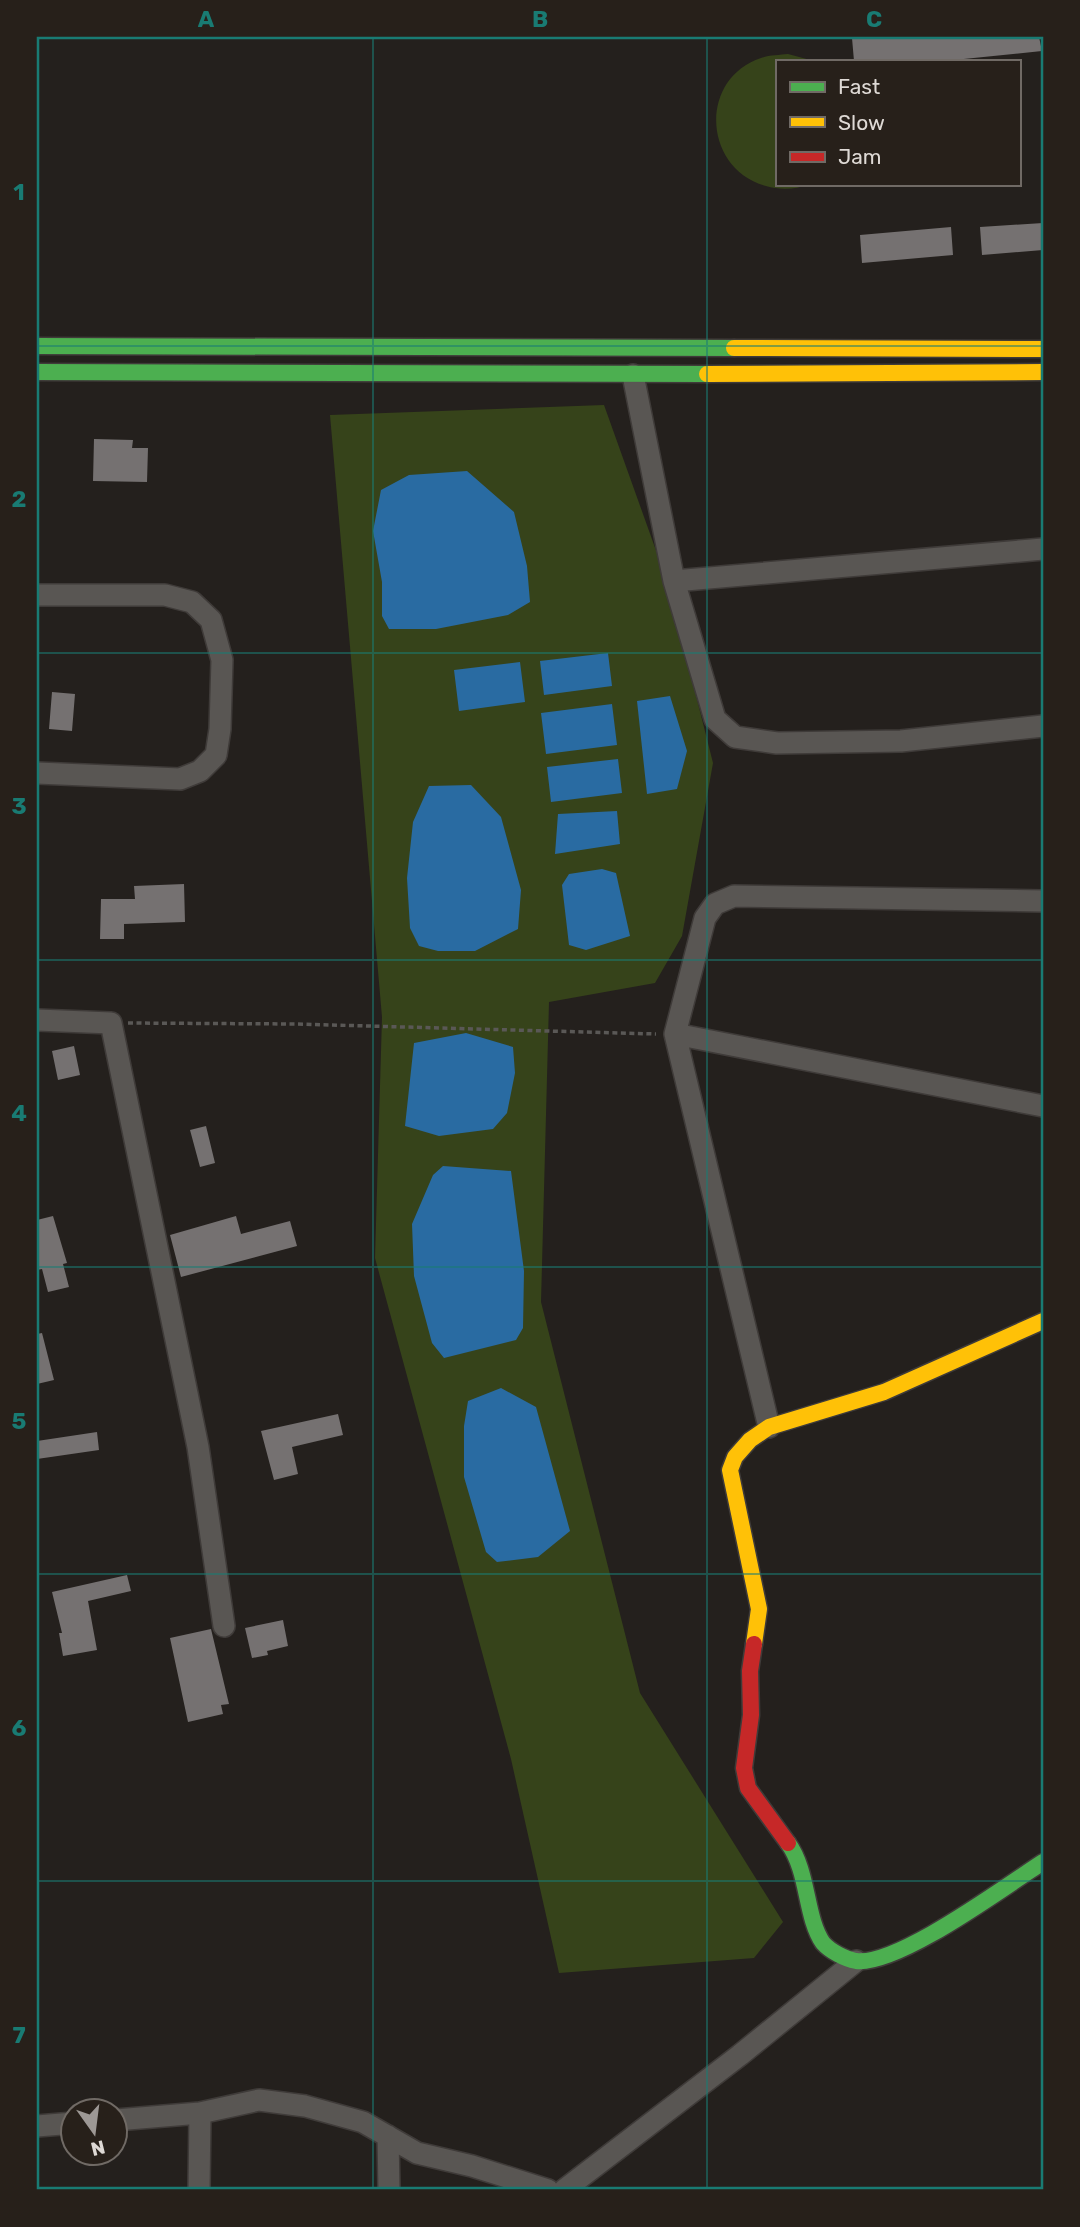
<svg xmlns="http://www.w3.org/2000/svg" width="1080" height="2227" viewBox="0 0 1080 2227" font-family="Rubik,sans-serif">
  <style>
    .green { fill: #36431a }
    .water { fill: #296ba2 }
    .building { fill: #757171 }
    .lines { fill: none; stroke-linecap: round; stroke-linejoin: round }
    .street-casing { stroke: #3f3b39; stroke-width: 24 }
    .fast-casing { stroke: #3f3b39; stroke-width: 19 }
    .slow-casing { stroke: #3f3b39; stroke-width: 19 }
    .jam-casing { stroke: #3f3b39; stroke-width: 19 }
    .path { stroke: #5a5856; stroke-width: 3.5; stroke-dasharray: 5 3.5; stroke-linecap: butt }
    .street { stroke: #595653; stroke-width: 21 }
    .fast { stroke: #4caf50; stroke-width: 16 }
    .slow { stroke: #ffc107; stroke-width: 16 }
    .jam { stroke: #c62828; stroke-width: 16 }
    .grid { fill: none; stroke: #197b73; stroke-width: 2; stroke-opacity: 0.55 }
    .neatline { fill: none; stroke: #197b73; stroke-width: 2.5 }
    .grid-label { font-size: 23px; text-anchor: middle; font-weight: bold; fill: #197b73 }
  </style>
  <rect width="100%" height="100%" fill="#24201d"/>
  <path class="green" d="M788 54 814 61H777V184H808C796 190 779 190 766 186 703 169 698 79 761 58 769 55 780 55 788 54Z
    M604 405 668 584 713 763 682 936 655 983 549 1002 541 1302 640 1693 783 1922 754 1958 559 1973 511 1759 375 1258 382 1017 330 415Z"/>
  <path class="water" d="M467 471 514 512 527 566 530 602 508 615 436 629H389L382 616V582L373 531 381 490 409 475Z
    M608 653 612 686 544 695 540 661Z
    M520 662 525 702 459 711 454 670Z
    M670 696 687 751 677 789 647 794 637 701Z
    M612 704 617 745 546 754 541 713Z
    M618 759 622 793 551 802 547 767Z
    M471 785 501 817 521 890 518 929 475 951H438L419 946 410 928 407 878 413 822 429 786Z
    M617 811 620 844 555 854 558 814Z
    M602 869 616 873 630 936 586 950 569 945 562 885 569 874Z
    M466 1033 513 1047 515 1073 507 1113 493 1129 439 1136 405 1126 414 1043Z
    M443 1166 511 1171 524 1271 523 1328 516 1340 444 1358 432 1343 414 1276 412 1224 433 1175Z
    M501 1388 536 1407 570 1531 538 1557 497 1562 486 1552 464 1477V1426L468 1401Z"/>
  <path class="building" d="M870 37H1039L1042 51 944 61H854L852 38Z
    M1043 223V250L982 255 980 227Z
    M951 227 953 255 862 263 860 235Z
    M94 439 133 440 132 448H148L147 482 93 481Z
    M52 692 75 694 72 731 49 729Z
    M184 884 185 922 124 924V939H100L101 899H135L134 886Z
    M74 1046 80 1075 58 1080 52 1051Z
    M206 1126 215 1163 200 1167 190 1130Z
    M53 1216 67 1263 63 1264 69 1287 48 1292 42 1269 37 1270V1220Z
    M236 1216 241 1234 290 1221 297 1246 181 1277 170 1235Z
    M42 1333 54 1380 37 1384V1334Z
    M338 1414 343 1435 292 1447 298 1474 274 1480 261 1431Z
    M97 1432 99 1450 37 1459V1441Z
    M127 1575 131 1591 88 1601 97 1650 63 1656 59 1633H62L52 1592Z
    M283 1620 288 1646 267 1651 268 1655 252 1658 245 1628Z
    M211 1629 229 1704 221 1705 223 1714 188 1722 170 1638Z"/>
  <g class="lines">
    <g class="street-casing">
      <path id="street" d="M633 375 674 581 715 719 735 737 777 743 901 741 1043 726
        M674 581 1043 549
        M37 595H165L192 602 211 620 222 660 220 729 216 755 200 771 180 779 37 773
        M37 1020 111 1023 198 1447 224 1626
        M675 1034 1043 1106
        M769 1427 675 1034 705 918 715 904 734 896 1043 901
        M116 2120 200 2113 259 2100 305 2106 363 2122 417 2153 472 2166 548 2190
        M37 2126 74 2123
        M388 2136 389 2190
        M199 2190 200 2113
        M564 2190 740 2055 856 1961"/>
    </g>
    <g class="fast-casing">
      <path id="fast" d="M37 346 734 348
        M37 372 707 374
        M788 1843C809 1872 805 1917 823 1943 830 1951 845 1959 856 1961 898 1966 1004 1887 1043 1862"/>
    </g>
    <g class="slow-casing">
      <path id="slow" d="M734 348 1043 349
        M707 374 1043 372
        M754 1644 759 1609 730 1470 735 1457 750 1440 769 1427 884 1392 1043 1321"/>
    </g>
    <g class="jam-casing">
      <path id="jam" d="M754 1644 750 1671 751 1715 744 1768 748 1788 788 1843"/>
    </g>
    <path class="path" d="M128 1023 296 1024 656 1034"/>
    <use href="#street" class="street"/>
    <use href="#fast" class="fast"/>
    <use href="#slow" class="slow"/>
    <use href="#jam" class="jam"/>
  </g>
  <path class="grid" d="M373 37V2190M707 37V2190M37 346H1043M37 653H1043M37 960H1043M37 1267H1043M37 1574H1043M37 1881H1043"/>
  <rect width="1080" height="2227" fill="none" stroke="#27201a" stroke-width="77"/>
  <rect x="776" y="60" width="245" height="126" fill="#27201a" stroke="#706a65" stroke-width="2"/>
  <rect x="790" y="82" width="35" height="10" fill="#4caf50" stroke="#706a65" stroke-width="2"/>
  <text x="838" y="94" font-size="21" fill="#ded9d5">Fast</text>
  <rect x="790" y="117" width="35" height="10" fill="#ffc107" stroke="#706a65" stroke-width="2"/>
  <text x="838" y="130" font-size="21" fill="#ded9d5">Slow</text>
  <rect x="790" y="152" width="35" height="10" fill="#c62828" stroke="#706a65" stroke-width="2"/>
  <text x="838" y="164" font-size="21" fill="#ded9d5">Jam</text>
  <g transform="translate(94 2132) rotate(166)"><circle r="33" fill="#27201a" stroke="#706a65" stroke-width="2"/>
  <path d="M0-5L12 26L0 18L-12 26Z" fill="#9d9895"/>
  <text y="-10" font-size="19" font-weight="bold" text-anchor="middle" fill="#ded9d5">N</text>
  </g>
  <rect x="38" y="38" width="1004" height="2150" class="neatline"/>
  <g class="grid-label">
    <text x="206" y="27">A</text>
    <text x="540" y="27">B</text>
    <text x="874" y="27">C</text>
    <text x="19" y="200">1</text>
    <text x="19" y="507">2</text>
    <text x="19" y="814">3</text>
    <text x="19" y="1121">4</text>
    <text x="19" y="1429">5</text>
    <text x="19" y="1736">6</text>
    <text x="19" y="2043">7</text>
  </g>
</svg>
